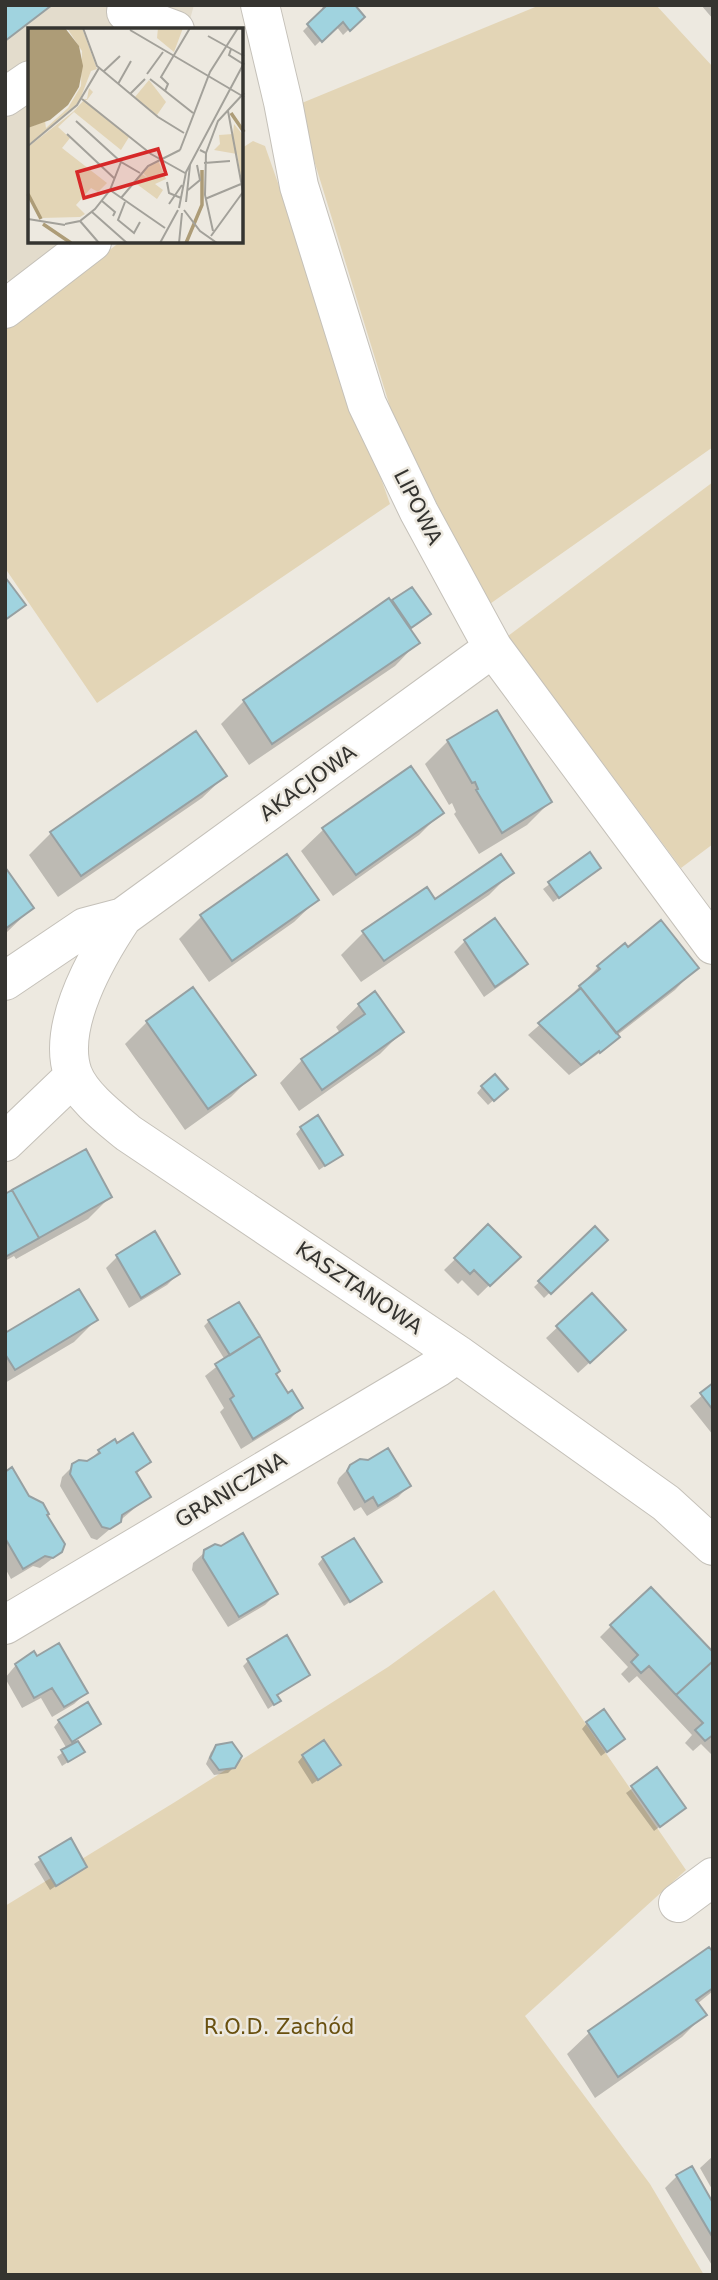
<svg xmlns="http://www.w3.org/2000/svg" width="718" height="2280" viewBox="0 0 718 2280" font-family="'DejaVu Sans',sans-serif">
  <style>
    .built { fill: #e3dccc }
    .green { fill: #e3d5b6 }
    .shadow { fill: #0003 }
    .building { fill: #a0d3df; stroke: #96a0a2; stroke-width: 2 }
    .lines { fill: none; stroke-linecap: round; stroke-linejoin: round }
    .minor-casing { stroke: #c5c1b9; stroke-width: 40 }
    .minor { stroke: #fff; stroke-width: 38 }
    .labels { text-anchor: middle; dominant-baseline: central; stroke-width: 5; stroke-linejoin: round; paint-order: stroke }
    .street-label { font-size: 21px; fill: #353430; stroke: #ede9e0 }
    .park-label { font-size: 21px; fill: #69500f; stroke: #ede9e0 }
    .inset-river { fill: none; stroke: #ad9c77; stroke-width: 3.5 }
    .inset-road { fill: none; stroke: #a3a19a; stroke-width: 2 }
    .view { fill: #d62828; fill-opacity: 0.15; stroke: #d62828; stroke-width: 3.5 }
    .inset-edge { fill: none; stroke: #353430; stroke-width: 3.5 }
  </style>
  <rect width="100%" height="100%" fill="#ede9e0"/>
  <path class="built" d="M5 5H194L187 30H30V242H74L15 285 5 278Z"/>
  <path class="green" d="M540 5H656L713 67V447L487 606 391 410 297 105Z
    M253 141 265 146 390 504 97 703 5 568V330L120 242H242V148Z
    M713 482V844L681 868 508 636Z
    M494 1590 686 1870 525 2016 650 2184 704 2275H5V1906L175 1802 388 1667Z"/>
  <path class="shadow" d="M325 5H352L362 17 343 35 336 26 315 46 303 31 324 10 322 8Z
    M701 5H713V19Z
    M394 602 423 619 408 630 417 643 395 666 249 765 221 724 244 701Z
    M496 712 550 802 527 825 479 854 454 814 456 812 452 803 449 805 425 764 448 741Z
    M225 776 202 798 58 897 29 855 51 833Z
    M441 813 419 835 333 896 301 851 324 829Z
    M589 855 593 873 553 902 543 889Z
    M5 870 32 908 5 934Z
    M511 873 489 895 361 982 341 955 364 932Z
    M317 900 294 922 209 982 179 939 201 917Z
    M494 920 526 964 515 975 484 997 454 952 465 941Z
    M625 946 627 949 697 967 675 990 616 1036 617 1037 606 1048 569 1075 528 1035 559 1008 598 967Z
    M359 1005 402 1032 380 1054 299 1111 280 1083 302 1060 340 1033 336 1027Z
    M147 1022 253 1075 231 1097 185 1130 125 1044Z
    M482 1087 506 1089 488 1105 477 1093Z
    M301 1128 341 1155 319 1170 296 1134Z
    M5 1196 110 1197 88 1219 16 1259 14 1256 5 1261Z
    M488 1227 518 1257 478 1296 462 1280 458 1284 444 1270Z
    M595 1229 605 1240 544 1298 534 1287Z
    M154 1233 178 1274 167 1285 129 1308 106 1268 117 1257Z
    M592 1295 613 1341 578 1373 546 1338Z
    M96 1320 74 1342 5 1383V1335Z
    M209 1321 275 1374 288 1395 301 1408 290 1419 241 1449 220 1412 224 1408 205 1376 225 1360 204 1326Z
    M713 1386V1435L690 1406Z
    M99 1451 149 1462 135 1475 149 1496 97 1540 91 1538 60 1486 62 1477 73 1466 87 1463Z
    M351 1466 409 1486 398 1497 367 1516 361 1507 354 1511 337 1483 339 1478Z
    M5 1474 45 1515 61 1552 40 1568 33 1566 11 1579 5 1568Z
    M205 1552 276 1594 265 1605 228 1627 192 1570 193 1563Z
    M323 1558 380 1582 344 1606 318 1564Z
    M611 1626 713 1655V1756L701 1744 693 1751 685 1743 692 1735 637 1676 629 1683 621 1674 628 1667 600 1637Z
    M248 1661 308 1674 276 1696 279 1701 268 1709 243 1666Z
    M16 1665 86 1693 74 1704 52 1717 41 1698 22 1708 5 1678Z
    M59 1721 99 1724 76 1740 83 1752 62 1766 57 1757 67 1749 54 1727Z
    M587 1723 617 1744 601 1756 582 1729Z
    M217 1746 234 1767 228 1773 214 1775 206 1764 211 1752Z
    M303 1756 333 1770 312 1784 298 1762Z
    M657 1770 678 1813 654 1831 626 1793Z
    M70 1840 85 1866 50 1890 34 1864Z
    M713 1955V1991L697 2004 704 2015 682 2037 595 2098 567 2054 590 2032Z
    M713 2156V2191L700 2168Z
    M692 2168 713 2206V2267L665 2188 677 2176Z"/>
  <path class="building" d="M5 5H52L5 41Z
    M327 5H355L365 17 350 31 343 22 322 42 307 24Z
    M5 577 26 605 5 620Z
    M412 587 431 614 411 628 392 600Z
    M389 598 420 643 272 744 243 700Z
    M497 710 552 802 502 833 476 790 478 789 475 782 472 783 447 740Z
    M196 731 227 776 81 876 50 832Z
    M411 766 444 813 356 875 322 828Z
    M590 852 601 868 559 898 548 882Z
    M287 854 319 900 232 961 200 915Z
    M501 854 514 873 384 961 362 931 427 887 435 899Z
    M5 867 34 908 5 929Z
    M495 918 528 964 495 987 464 940Z
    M661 920 699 968 616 1033 579 986 600 969 597 966 625 943 628 947Z
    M193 987 256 1075 208 1109 146 1021Z
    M581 988 620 1037 600 1053 599 1051 581 1065 538 1023Z
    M375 991 404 1032 322 1090 301 1059 365 1014 358 1004Z
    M495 1074 508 1089 494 1101 481 1086Z
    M318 1115 343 1155 325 1166 300 1127Z
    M86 1149 112 1197 39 1238 12 1190Z
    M12 1190 39 1238 5 1257V1194Z
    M488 1224 521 1257 490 1286 474 1270 470 1274 454 1258Z
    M595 1226 608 1240 551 1294 538 1281Z
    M155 1231 180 1274 141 1298 116 1255Z
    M79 1289 98 1320 15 1370 5 1354V1333Z
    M592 1293 626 1330 590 1363 556 1326Z
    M239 1302 260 1336 230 1355 208 1320Z
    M260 1336 280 1371 276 1374 288 1393 292 1390 303 1408 253 1439 230 1399 234 1396 215 1364Z
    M713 1383V1410L700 1393Z
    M133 1433 151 1462 136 1472 151 1497 122 1515 121 1522 110 1529 102 1527 70 1474 72 1464 79 1460 87 1461 100 1453 98 1450 115 1439 117 1443Z
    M388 1448 411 1486 378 1506 373 1497 365 1502 347 1471 350 1465 360 1459 368 1460Z
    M12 1467 29 1496 43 1503 49 1514 47 1515 65 1544 62 1552 53 1558 45 1556 23 1569 5 1538V1472Z
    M243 1533 278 1594 239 1617 203 1558 204 1550 215 1544 221 1546Z
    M354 1538 382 1582 350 1602 322 1557Z
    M651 1587 713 1652V1661L676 1695 649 1666 641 1673 631 1662 638 1655 610 1625Z
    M287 1635 310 1675 277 1695 281 1701 274 1705 247 1659Z
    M59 1643 88 1693 64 1707 52 1688 34 1698 15 1664 34 1651 37 1656Z
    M713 1661V1735L705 1741 695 1730 703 1723 676 1695Z
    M88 1702 101 1724 72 1742 58 1720Z
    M604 1709 625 1739 607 1752 586 1722Z
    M324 1740 341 1765 318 1780 302 1755Z
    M78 1741 85 1752 68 1762 61 1750Z
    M232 1742 242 1756 235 1768 219 1770 210 1758 216 1745Z
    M657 1767 686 1808 660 1827 631 1786Z
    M71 1838 87 1867 56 1886 39 1857Z
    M709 1947 713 1952V1988L696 2000 707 2015 618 2077 588 2031Z
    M692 2166 713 2203V2238L676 2175Z"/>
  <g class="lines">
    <g class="minor-casing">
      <path id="minor" d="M127 5 126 12 175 30
        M260 5 283 102 299 186 367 404 419 512 493 648 713 945
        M5 97 30 80
        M5 309 92 242
        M493 648 123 917C97 956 56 1026 73 1074 82 1097 110 1118 128 1133L457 1354 666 1503 713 1546
        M5 981 85 927 123 917
        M5 1142 74 1076
        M5 1625 437 1368 457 1354
        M678 1903 713 1877"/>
    </g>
    <use href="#minor" class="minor"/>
  </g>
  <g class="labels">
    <g class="street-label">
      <text transform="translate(418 507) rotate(63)">LIPOWA</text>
      <text transform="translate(308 783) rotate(-36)">AKACJOWA</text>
      <text transform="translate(359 1288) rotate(34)">KASZTANOWA</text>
      <text transform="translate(231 1490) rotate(-31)">GRANICZNA</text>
    </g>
    <g class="park-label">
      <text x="279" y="2027">R.O.D. Zachód</text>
    </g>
  </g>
  <g transform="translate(28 28)">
    <rect width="215" height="215" fill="#ede9e0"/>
    <path d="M39 0H54L69 41 63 43 51 74 0 117V100L17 93 18 100 40 80 53 58 54 23ZM130 0H155L146 24 129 10ZM121 52 138 74 129 87 107 69ZM61 60 65 64 59 72H57L101 109 93 122 46 84 30 99 42 110 34 120 79 155 70 164 63 160 48 177 57 186 52 189 13 190 0 165V119L45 84 57 71H59ZM206 96 215 107V162L209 126 186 122 192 116 191 107 205 106ZM130 132 138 151 127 156 135 162 129 171 106 154 113 145 121 151 114 144Z" fill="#e3d5b6"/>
    <path d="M0 0H37L51 18 55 38 51 59 40 77 22 92 0 100Z" fill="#ad9c77"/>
    <path class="inset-river" d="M203 85 216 104M0 166 13 191M15 196 43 215M158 215 174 177V142"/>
    <path class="inset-road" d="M55 0 69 38 130 89 156 105M102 2 216 69M180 8 216 28M203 21 201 27 215 36M75 44 92 28M119 46 135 24M122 51 165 85M90 56 103 33M137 63 140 56 133 49 162 0M102 66 117 51M54 71 123 126 157 145M200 83 215 164M48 93 93 134M39 106 87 151M0 118 49 77 71 40M152 122 182 44 210 0M172 122 178 125 177 167 185 203M178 125 190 93 216 65M176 135 202 133M139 154 141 165 153 170M82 162 137 200M160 162 172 152 169 137M93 170 120 138 152 122M177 171 213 156M74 173 87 184 85 188M97 174 90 192 106 205 112 194M158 174 162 137M141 176 154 157M151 180 158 144 216 35M156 182 172 203 189 215M64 184 99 215M0 191 37 197M52 193 71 215M37 196 52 193 67 181 82 162 93 134 112 145M183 208 215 164M132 215 150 182M151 215 154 185"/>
    <path class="view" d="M130 121 138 146 56 170 49 144Z"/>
    <rect width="215" height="215" class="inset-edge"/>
  </g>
  <rect width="718" height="2280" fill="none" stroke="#353430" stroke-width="14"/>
</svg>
